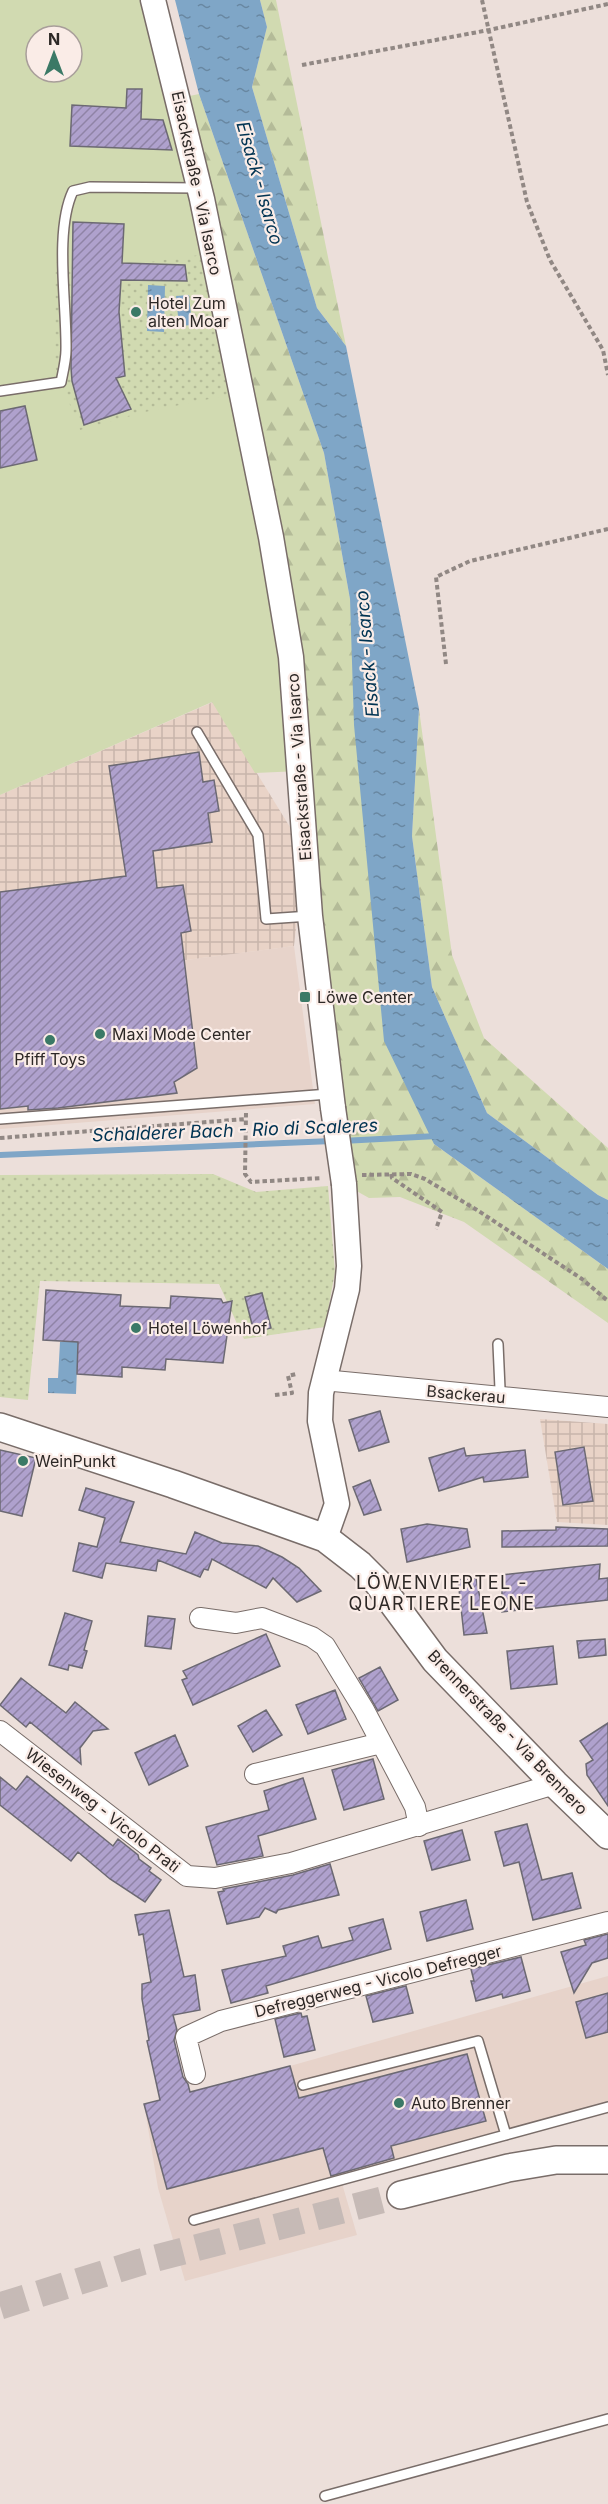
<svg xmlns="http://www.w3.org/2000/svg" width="608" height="2504" viewBox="0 0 608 2504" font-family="Inter,sans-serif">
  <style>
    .built { fill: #e7d3ca }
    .industrial { fill: url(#industrial-grid) }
    .grass { fill: #d1dab1; fill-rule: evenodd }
    .forest { fill: url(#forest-firs) }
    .park { fill: url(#park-dots) }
    .water { fill: url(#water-ripples) }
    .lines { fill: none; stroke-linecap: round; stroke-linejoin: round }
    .stream { stroke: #7fa6c7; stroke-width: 6 }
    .building { fill: url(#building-hatch); stroke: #6c6973; stroke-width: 1.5 }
    .secondary-tunnel { stroke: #c6bab6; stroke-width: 27; stroke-dasharray: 27 14; stroke-linecap: butt }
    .service-casing { stroke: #796d69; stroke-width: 12 }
    .minor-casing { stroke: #796d69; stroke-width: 22 }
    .tertiary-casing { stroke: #796d69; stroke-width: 27 }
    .secondary-casing { stroke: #796d69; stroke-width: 30 }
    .path { stroke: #918884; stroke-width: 4; stroke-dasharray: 4.5 3; stroke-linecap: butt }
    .service { stroke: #fff; stroke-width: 9 }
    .minor { stroke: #fff; stroke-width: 20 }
    .tertiary { stroke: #fff; stroke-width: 24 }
    .secondary { stroke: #fff; stroke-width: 27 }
    .tertiary-bridge-casing { stroke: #796d69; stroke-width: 27; stroke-linecap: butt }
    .tertiary-bridge { stroke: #fff; stroke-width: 24 }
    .poi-dot { fill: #3b7966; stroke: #faece7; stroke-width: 2 }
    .labels { text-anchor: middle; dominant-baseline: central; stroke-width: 4.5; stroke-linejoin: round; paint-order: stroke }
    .street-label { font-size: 16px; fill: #2d2826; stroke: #faece7 }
    .poi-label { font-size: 16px; fill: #2d2826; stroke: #faece7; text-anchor: start }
    .water-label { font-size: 18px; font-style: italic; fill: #003352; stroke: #faece7 }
    .neighbourhood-label { font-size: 18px; letter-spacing: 1.5px; fill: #2d2826; stroke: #faece7 }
  </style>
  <defs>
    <pattern id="industrial-grid" width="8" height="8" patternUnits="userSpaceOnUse" patternTransform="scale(1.5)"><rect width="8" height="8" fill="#e9d3c7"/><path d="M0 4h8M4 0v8" fill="none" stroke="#c8b5ab"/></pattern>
    <pattern id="forest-firs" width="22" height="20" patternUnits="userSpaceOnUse" patternTransform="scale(1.5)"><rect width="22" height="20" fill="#d1dab1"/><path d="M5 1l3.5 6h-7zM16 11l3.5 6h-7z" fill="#b4bb98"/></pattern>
    <pattern id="park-dots" width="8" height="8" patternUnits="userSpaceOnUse" patternTransform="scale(1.5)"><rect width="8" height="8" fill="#d1dab1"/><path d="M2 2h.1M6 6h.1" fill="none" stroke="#b4bb98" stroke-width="1.8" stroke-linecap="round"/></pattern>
    <pattern id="water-ripples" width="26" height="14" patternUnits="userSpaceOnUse" patternTransform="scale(1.5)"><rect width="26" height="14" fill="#7fa6c7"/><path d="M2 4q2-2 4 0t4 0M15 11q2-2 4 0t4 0" fill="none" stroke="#6887a1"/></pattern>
    <pattern id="building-hatch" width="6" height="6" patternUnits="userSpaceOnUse" patternTransform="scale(1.5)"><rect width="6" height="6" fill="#afa1cd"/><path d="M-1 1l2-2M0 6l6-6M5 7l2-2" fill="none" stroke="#8f83a6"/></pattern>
  </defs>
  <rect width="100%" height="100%" fill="#ecdfda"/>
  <path class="built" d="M294 946 315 1104 0 1129V984Z
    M608 1976V2107L341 2180 357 2235 185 2281 158 2188 144 2104 290 2066Z"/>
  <path class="industrial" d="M213 702 293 832 299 900 294 946 0 984V795Z
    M540 1419 608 1424V1525L557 1522Z"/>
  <path class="grass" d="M0 0H154L202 199 300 771 255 773 212 702 0 795ZM36 36H72V72H36Z"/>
  <path class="forest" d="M260 0H276L346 346 317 308 252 87 267 27Z
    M199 94 324 453 350 599 434 1144 608 1269V1323L464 1222 400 1197 369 1198 344 1184 291 657 180 98Z
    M419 709 452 955 484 1038 608 1148V1200L598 1195 487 1113 432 987 412 836Z"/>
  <path class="park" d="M207 254 234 394 145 412 80 430 55 367V262L122 266Z
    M213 1174 256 1192 328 1186 335 1272 325 1327 244 1339 219 1284 40 1281 28 1400 0 1397V1175Z"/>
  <path class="water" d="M175 0H260L267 27 252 87 317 308 346 346 419 709 412 836 432 987 487 1113 598 1195 608 1200V1269L434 1144 384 1041 354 725 350 599 324 453 199 94Z
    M148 285 165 286 164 332 147 331Z
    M189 295 192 325 179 326 176 296Z
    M60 1342H78L76 1394 48 1393V1378H58Z"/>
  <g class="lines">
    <path class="stream" d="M342 1141 437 1136
      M0 1155 332 1141"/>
  </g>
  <path class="building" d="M127 89H142L141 119 163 120 172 150 70 146 72 105 126 108Z
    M73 222 124 224 122 263 185 265 187 281 121 280 119 312 125 376 116 378 131 409 84 425 72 381 71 367Z
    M25 406 37 460 0 468V411Z
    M199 752 203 782 214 780 219 811 208 813 212 842 153 851 157 888 183 885 191 931 181 933 197 1068 174 1082 177 1093 58 1108 28 1110V1106L0 1109V892L126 876 109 766Z
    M46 1290 121 1295 120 1306 170 1308 171 1296 221 1299 223 1303 232 1301 223 1363 166 1359 165 1370 122 1367V1377L77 1374 78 1342 43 1340Z
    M262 1293 271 1328 254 1332 245 1297Z
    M380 1411 389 1442 359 1451 349 1420Z
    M584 1447 593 1501 563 1505 555 1452Z
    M464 1448 466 1456 525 1450 528 1477 484 1482 483 1477 439 1491 429 1458Z
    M0 1450 36 1458 22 1516 0 1511Z
    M370 1480 381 1510 364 1515 353 1487Z
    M86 1488 134 1502 120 1542 186 1554 195 1532 222 1543 258 1546 282 1557 299 1568 321 1591 297 1602 273 1578 266 1588 212 1559 208 1570 204 1569 200 1577 158 1560 156 1571 106 1563 102 1578 73 1571 79 1543 97 1547 105 1518 79 1510Z
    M427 1524 467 1529 470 1547 407 1562 401 1529Z
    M556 1527 608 1529V1546L502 1547V1531L556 1530Z
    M600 1564 599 1579 608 1578V1600L502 1612V1575Z
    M476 1578 487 1633 464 1635 458 1580Z
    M65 1613 92 1621 84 1650 87 1651 82 1668 69 1665 68 1670 49 1665Z
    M148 1616 175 1619 171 1649 145 1646Z
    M266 1634 280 1666 193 1705 182 1680 187 1678 183 1671Z
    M605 1639 606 1655 579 1658 577 1641Z
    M553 1646 557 1684 511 1689 507 1651Z
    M380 1667 398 1700 378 1711 359 1678Z
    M21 1678 66 1713 75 1702 108 1729 93 1731 80 1748 81 1764 30 1722 26 1727 0 1705Z
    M335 1690 346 1719 308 1734 296 1705Z
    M266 1710 282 1735 253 1752 238 1726Z
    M608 1723V1806L587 1775 586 1764 593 1760 580 1741Z
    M175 1735 188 1766 149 1785 135 1753Z
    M373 1759 384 1799 344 1810 332 1770Z
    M27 1776 113 1846 118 1839 138 1855 139 1859 151 1868 149 1871 161 1880 145 1902 110 1879 78 1852 71 1861 0 1805V1777L16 1790Z
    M303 1778 316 1819 258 1836 263 1856 217 1865 206 1827 269 1810 264 1791Z
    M527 1824 542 1880 572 1873 581 1908 533 1920 519 1862 504 1866 495 1832Z
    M462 1830 470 1860 432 1870 424 1841Z
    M330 1864 339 1895 278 1910 276 1913 265 1908 259 1917 227 1924 218 1892 224 1891 223 1889 293 1875Z
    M466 1900 473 1929 427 1941 420 1912Z
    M169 1910 184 1977 195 1975 200 2010 173 2015 177 2030 174 2040 183 2077 188 2084 190 2092 290 2066 299 2098 467 2054 486 2121 391 2146 394 2158 331 2176 323 2148 167 2189 144 2104 160 2100 147 2041 149 2040 142 1999V1984L151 1982 143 1934 139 1935 135 1915Z
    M383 1919 391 1949 266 1986 268 1993 231 2003 222 1970 286 1956 283 1946 318 1936 322 1948 353 1940 349 1928Z
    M608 1934V1958L592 1963 574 1993 561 1952 586 1945 584 1940Z
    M521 1957 530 1991 503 1998 502 1994 476 2001 471 1981H474L471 1969Z
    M406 1986 413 2013 373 2022 366 1996Z
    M608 1993V2032L586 2038 576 2002Z
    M301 2013 302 2017 307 2016 315 2050 284 2057 275 2019Z"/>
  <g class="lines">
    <path class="secondary-tunnel" d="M0 2306 141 2262 401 2195"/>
    <g class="service-casing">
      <path id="service" d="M0 391 61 382C63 372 66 360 66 350 67 305 54 231 73 191L90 187 197 188
        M197 732 258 835 266 919 310 916
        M0 1119 329 1094
        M495 1396 500 1389 498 1344
        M303 2085 478 2041 506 2135
        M194 2220 608 2107
        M325 2496 608 2419"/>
    </g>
    <g class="minor-casing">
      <path id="minor" d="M323 1380 608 1407
        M200 1618 236 1623 262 1618 312 1637 325 1646 364 1710 401 1780 415 1807 419 1826
        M0 1731 187 1876 215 1878 291 1863 555 1784
        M255 1774 381 1743
        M195 2074 186 2037 221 2021 608 1922"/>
    </g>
    <g class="tertiary-casing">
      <path id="tertiary" d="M153 0 202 199 271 537 291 657 310 916 333 1108
        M325 1538 337 1504 320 1421 321 1393 347 1289 349 1266 344 1184"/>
    </g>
    <g class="secondary-casing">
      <path id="secondary" d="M0 1427 173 1484 325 1538 360 1565 378 1583 435 1660 555 1784 608 1835
        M401 2195 508 2168 556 2160H608"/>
    </g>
    <path class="path" d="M482 0 527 202 550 260 603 350 608 375
      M302 65 489 30 608 4
      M446 664 436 577 470 561 608 529
      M246 1113 245 1174 251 1182 322 1178
      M0 1138 246 1119
      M391 1174 392 1178 442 1212 436 1229
      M362 1175 411 1174 425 1179 477 1210 582 1279 608 1301
      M275 1395 292 1393 288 1376 296 1374"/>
    <use href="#service" class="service"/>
    <use href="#minor" class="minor"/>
    <use href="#tertiary" class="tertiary"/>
    <use href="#secondary" class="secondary"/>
    <g class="tertiary-bridge-casing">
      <path id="tertiary-bridge" d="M333 1108 344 1184"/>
    </g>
    <use href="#tertiary-bridge" class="tertiary-bridge"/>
  </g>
  <g class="poi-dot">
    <circle cx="136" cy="312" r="6"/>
    <rect x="299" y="991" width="12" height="12" rx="3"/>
    <circle cx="100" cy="1034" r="6"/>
    <circle cx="50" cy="1040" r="6"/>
    <circle cx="136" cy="1328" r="6"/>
    <circle cx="23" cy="1461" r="6"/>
    <circle cx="399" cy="2103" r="6"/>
  </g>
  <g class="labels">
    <g class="street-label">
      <text transform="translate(197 183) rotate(78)">Eisackstraße - Via Isarco</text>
      <text transform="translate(299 767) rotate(-94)">Eisackstraße - Via Isarco</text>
      <text transform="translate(466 1394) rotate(5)">Bsackerau</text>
      <text transform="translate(508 1732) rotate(46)">Brennerstraße - Via Brennero</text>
      <text transform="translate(103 1810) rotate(38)">Wiesenweg - Vicolo Prati</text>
      <text transform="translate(378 1981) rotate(-14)">Defreggerweg - Vicolo Defregger</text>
    </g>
    <g class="poi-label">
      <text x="148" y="303">Hotel Zum<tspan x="148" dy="18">alten Moar</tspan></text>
      <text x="317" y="997">Löwe Center</text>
      <text x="112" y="1034">Maxi Mode Center</text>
      <text x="50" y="1059" text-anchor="middle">Pfiff Toys</text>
      <text x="148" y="1328">Hotel Löwenhof</text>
      <text x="35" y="1461">WeinPunkt</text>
      <text x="411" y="2103">Auto Brenner</text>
    </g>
    <g class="water-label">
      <text transform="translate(260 183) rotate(74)">Eisack - Isarco</text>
      <text transform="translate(367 654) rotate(-95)">Eisack - Isarco</text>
      <text transform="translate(235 1130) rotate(-2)">Schalderer Bach - Rio di Scaleres</text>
    </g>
    <g class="neighbourhood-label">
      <text x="442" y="1582">LÖWENVIERTEL -<tspan x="442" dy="21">QUARTIERE LEONE</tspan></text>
    </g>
  </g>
  <g transform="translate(54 54)"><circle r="28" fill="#faece7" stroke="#a89e9a" stroke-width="1.5"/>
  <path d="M0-4.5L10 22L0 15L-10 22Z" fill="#3b7966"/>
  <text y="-9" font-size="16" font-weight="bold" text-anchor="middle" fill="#2d2826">N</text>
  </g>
</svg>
